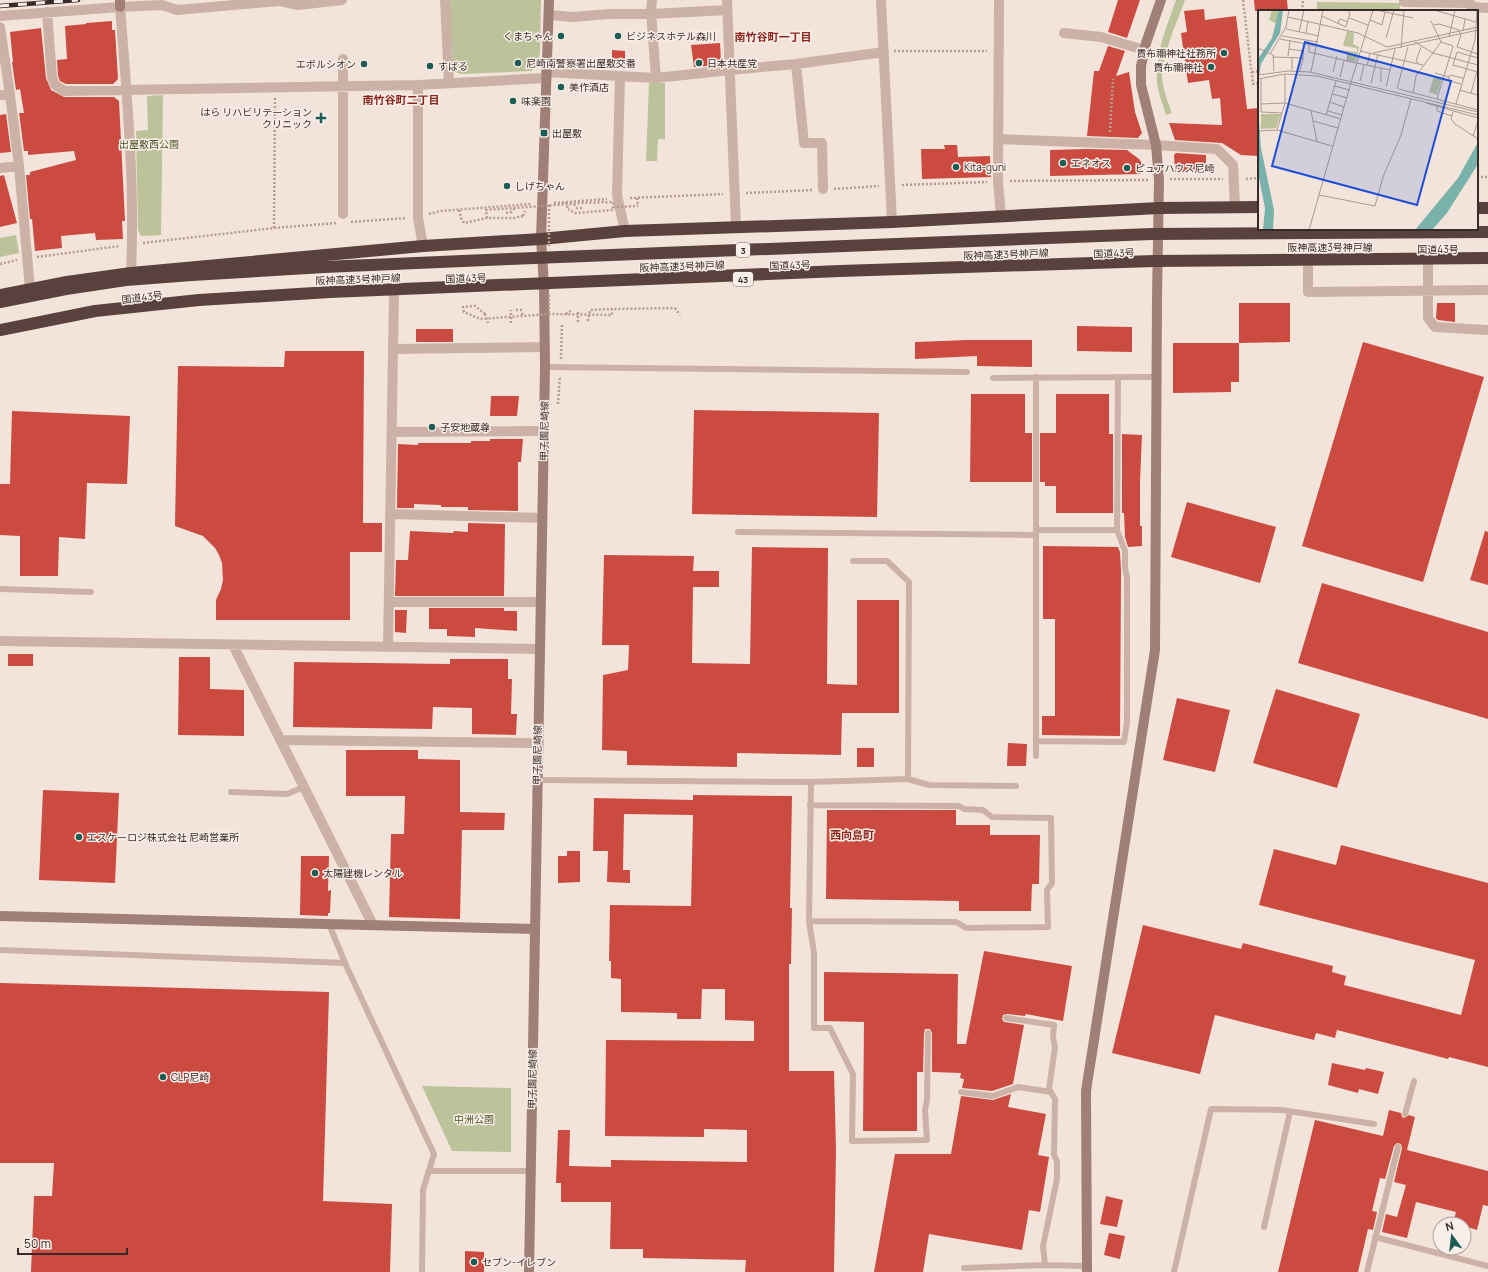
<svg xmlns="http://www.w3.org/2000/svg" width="1488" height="1272" viewBox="0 0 1488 1272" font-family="Manrope,'Noto Sans JP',sans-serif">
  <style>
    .green { fill: #bcc39a }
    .building { fill: #cc4b40 }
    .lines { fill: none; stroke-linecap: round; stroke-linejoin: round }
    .path { stroke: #b89b90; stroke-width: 2.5; stroke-dasharray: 2 2; stroke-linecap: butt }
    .lane { stroke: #ccb1a6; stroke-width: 6 }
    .street { stroke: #ccb1a6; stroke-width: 10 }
    .secondary { stroke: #a07f77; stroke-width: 10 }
    .highway { stroke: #59423e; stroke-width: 12 }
    .rail-casing { stroke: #382a28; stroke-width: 4.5 }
    .rail { stroke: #faefe8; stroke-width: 3; stroke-dasharray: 9; stroke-linecap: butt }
    .path-bridge { stroke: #b89b90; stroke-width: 2.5; stroke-dasharray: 2 2; stroke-linecap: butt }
    .highway-bridge { stroke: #59423e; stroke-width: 12 }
    .poi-dot { fill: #1b5c55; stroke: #faefe8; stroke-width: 1.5 }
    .labels { text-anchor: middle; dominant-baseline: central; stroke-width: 3; stroke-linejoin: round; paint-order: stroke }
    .shield { fill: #faefe8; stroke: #726562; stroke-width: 1 }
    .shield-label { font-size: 9px; font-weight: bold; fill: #382a28 }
    .poi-label { font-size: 10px; fill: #382a28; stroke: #faefe8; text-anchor: start }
    .park-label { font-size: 10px; fill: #4e572a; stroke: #faefe8 }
    .street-label { font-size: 10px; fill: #382a28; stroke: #faefe8 }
    .neighbourhood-label { font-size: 11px; font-weight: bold; fill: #8b241c; stroke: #faefe8 }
    .inset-road { fill: none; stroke: #a89a93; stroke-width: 1 }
    .view { fill: #1d4ed8; fill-opacity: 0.15; stroke: #1d4ed8; stroke-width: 2 }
    .inset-edge { fill: none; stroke: #382a28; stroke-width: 2 }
  </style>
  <rect width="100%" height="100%" fill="#f3e4db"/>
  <path class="green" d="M449 0H541L540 53 537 66 531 71 461 74 455 72 453 61Z
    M1176 0H1185C1177 22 1162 55 1162 77 1163 90 1168 102 1172 113L1166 115C1163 104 1158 93 1157 82 1155 53 1167 26 1176 0Z
    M1317 2 1400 3V11H1317Z
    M649 83H665V139H658L657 161H646Z
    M163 95 161 235 141 236 138 230 136 131 148 130 147 96Z
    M16 235 19 253 0 257V238Z
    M422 1086 511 1088V1152L452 1151Z"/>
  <path class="building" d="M1118 0H1140L1127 38 1108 32Z
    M1254 0H1287L1288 11H1255Z
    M1204 9 1205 20 1236 16 1247 109 1259 108 1258 156 1241 155 1222 143 1175 140 1169 123 1222 125 1220 98 1212 99 1209 80 1188 83 1181 33 1187 32 1184 11Z
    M112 21V30H115L118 79 113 84H66L60 81 58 76 57 60 67 59 65 26 86 24V23Z
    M41 28 46 78 51 90 64 97H114L119 101 125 221H122L123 239 96 240 95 233 61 236 62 248 35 251 32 219H30L26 175H30V172L76 160 74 151 28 155V151H24L19 113H24L20 89 16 90 12 62H13L10 32Z
    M720 43 721 61 718 65 694 67 691 45Z
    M1108 46 1125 51 1116 76 1129 72 1135 112 1142 133 1138 138 1087 136 1094 71H1099Z
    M612 50 625 51V66H612Z
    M6 114 11 152 0 153V115Z
    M944 145H957L958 157 990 156 991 177 922 179 921 149H945Z
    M1087 149 1127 150 1139 159 1141 162V174L1050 176V150Z
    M1176 153 1206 155V171L1175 172 1174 155Z
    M4 175 17 223 0 227V176Z
    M1239 303H1290V342L1239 343Z
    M1437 303H1455V322L1438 320 1436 318Z
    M1077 326 1132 327V352L1077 351Z
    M416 329H453V342H416Z
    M968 340H1032V367L977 366V356L915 359V342Z
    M1363 342 1484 377 1423 582 1302 546Z
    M1173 343H1239V382H1231V392L1173 393Z
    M285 351H364L363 523H382V552H350V620H216V600L221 589 223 580 222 563 219 555 215 548 203 536 175 526 178 366 284 367Z
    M971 394H1025V433H1032V482H970Z
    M1056 394H1109V434H1113V513H1056V486H1045V482H1040V433H1056Z
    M491 396H519L517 416H490Z
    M694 410 879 413 877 517 692 514Z
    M12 411 130 416 127 484 87 483 85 539 59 537 58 576H20V536L0 535V484H10Z
    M1122 434 1142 435 1140 482V526H1142V546L1128 547 1125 537 1124 513H1122Z
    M490 439H523L521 462H518V511L468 510V507H441V505L414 504V508H397L398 444 418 445V443H471V441H490Z
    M1187 502 1276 527 1260 583 1171 557Z
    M468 523 505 524 504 596H395L396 560H408L410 531 453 533 454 531 468 532Z
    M1485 531 1488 532V585L1470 580Z
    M1043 546 1118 547 1120 552 1121 571 1120 736 1042 735V716H1055V619H1043Z
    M752 547 828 548 827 684 857 685V600H899V713H842L841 755 737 753V767L627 765V751L602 750 603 675 628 670 629 645H602L604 555 694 556 693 571H719V587H693L692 663 750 664Z
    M1322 583 1488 632V719L1298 663Z
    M429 608H504V611H517V631L475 628V637L447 636V629H429Z
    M395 610H407L406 633 395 632Z
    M8 654H33V666H8Z
    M179 657H210V689L244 690V736L178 735Z
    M450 659H508V679H512L511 714H517L516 735 472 734V708L433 707 432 729 293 727 294 662 450 664Z
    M1276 689 1360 714 1337 788 1253 763Z
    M1177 698 1230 710 1215 772 1163 760Z
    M1008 743 1027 744 1026 766H1007Z
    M857 748H874V767H857Z
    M346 750H418V759L460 760V812L505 813 504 830H462L460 919 389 917 391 834H404L405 796H346Z
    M43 790 119 793 115 883 39 880Z
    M693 795 792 796 790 908H792L791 964H789V1071H834L836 1150 834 1272H745L746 1260 643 1258V1249H610L611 1202H561V1183H556L558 1130H570L569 1166 611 1167V1160L747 1162V1130L704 1129V1137L605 1136 606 1040 754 1041V1021L725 1020V989H702L701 1019H677V1013L621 1012V979L611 978V961H609L610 905 691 906 693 815 624 814 623 870H630V883L607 882 608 851H593L594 798 693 800Z
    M827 810H956V825H990V835H1040L1039 884H1032L1031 911H959V901L826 899Z
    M1341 845 1488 883V1067L1449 1057 1448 1059 1337 1030 1335 1038 1316 1033 1314 1040 1215 1015 1200 1074 1112 1053 1143 925 1241 949 1243 943 1333 966 1332 972 1346 976 1344 985 1461 1015 1475 960 1259 905 1274 849 1336 865Z
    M567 851H580V882L558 883V856H567Z
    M301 856H329L328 891 331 890 330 913H328V916L300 915Z
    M984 951 1072 966 1063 1021 1026 1014 1025 1016 1007 1014 1003 1015 1002 1019 1004 1022 1024 1025 1013 1084 992 1091 962 1088 964 1079 960 1078 961 1073 932 1072V1033L930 1029H925L924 1033 923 1072H917V1131H863L864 1022 824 1021V972L958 974 957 1044H966Z
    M0 983 329 992 323 1201 392 1204 390 1272H31L34 1196H52L54 1163H0Z
    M1332 1063 1365 1070 1366 1068 1384 1072 1378 1094 1359 1089 1358 1093 1328 1085Z
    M1011 1094 1008 1107 1046 1114 1038 1155 1049 1157 1040 1212 1029 1210 1022 1250 929 1234 923 1272H874L895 1154H951L961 1096 993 1100Z
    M1389 1110 1401 1113 1402 1117 1404 1118 1409 1115 1415 1117 1407 1150 1488 1171V1206L1483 1205 1477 1230 1464 1226V1224H1453L1456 1212 1416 1202 1407 1238 1382 1232 1386 1214 1397 1217 1406 1185 1394 1182 1402 1148 1401 1144 1397 1143 1394 1146 1385 1179 1380 1178 1372 1211 1377 1212 1373 1230 1368 1229 1358 1272H1278L1315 1120 1383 1136Z
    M1106 1196 1123 1200 1117 1227 1100 1224Z
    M1109 1233 1125 1236 1120 1259 1104 1255Z
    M465 1251 484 1252V1272H465Z"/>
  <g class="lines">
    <path class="path" d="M1243 0 1253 84 1259 83
      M1302 11 1303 0
      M894 51H987
      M1252 72 1259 71
      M1110 132 1113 79
      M1477 177H1488
      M1170 179H1223
      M1246 179 1259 178
      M1010 181 1149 180
      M902 185 987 182
      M834 189 879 186
      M746 193 813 190
      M630 198 723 194
      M637 198 638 206
      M566 202 568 209
      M554 203 607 199
      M574 204 577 208H583
      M459 210 461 218 464 223 487 218
      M506 213 511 212 515 208
      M429 214 440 211 531 204
      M523 216 525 211
      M351 222 406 218
      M274 228 275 98
      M143 243 274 228 336 223
      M37 257 120 246
      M0 264 17 260
      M675 308 680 315
      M516 310H521L523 316
      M485 314 488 323
      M566 314 572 310
      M588 321 590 310 612 309
      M578 322V310
      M511 323V310
      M561 359 562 323
      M558 404 560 376"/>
    <path class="lane" d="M545 367 967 372
      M993 378 1156 377
      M1036 530H1117L1118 377
      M738 532 1036 535
      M853 561H887L909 582 908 779
      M0 589 91 592
      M1036 741 1124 742 1127 722V577L1125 568V551L1117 530
      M1036 756V377
      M537 780 811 782 908 779 929 785 1016 786
      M811 782 809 921 814 953V1028H830L853 1074 852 1141 927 1140 925 1110 927 1100 928 1033
      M231 792 287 794 304 787
      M809 921 956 922 966 928 1048 927 1047 890 1052 883 1051 818 992 817 983 810 964 809 959 806 810 805
      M329 924 345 963
      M0 950 345 963 434 1154 423 1190 422 1272
      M1006 1018 1054 1025 1053 1037 1055 1047 1049 1089 1055 1099 1054 1155 1057 1161V1179L1043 1246 1045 1265
      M961 1092 993 1096 1018 1087 1051 1092
      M1405 1114 1414 1081
      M429 1171H531
      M1264 1227 1290 1112
      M1375 1237 1488 1266
      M964 1268 1045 1265 1087 1266
      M1174 1272 1211 1109 1282 1110 1374 1124
      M1367 1272 1398 1147"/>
    <path class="street" d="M445 0 449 83
      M652 0 651 11 656 78
      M727 0 736 227
      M881 0 892 222
      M999 0 998 181 1001 216
      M1404 2 1470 3 1471 7 1488 8
      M120 7C127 95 135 184 131 273
      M47 12 52 77 55 85 64 91 418 85 546 78
      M549 15 573 17 609 14H651L727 10
      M0 16 120 7 162 5 177 10 280 1 298 5 342 0
      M0 27 10 95 19 166
      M1064 33 1101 37 1144 50
      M796 64 804 143H822L823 189
      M546 72 656 78 730 70 796 64 884 52
      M620 76 617 195 625 231
      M418 85V218L423 246
      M0 95H10
      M999 139 1156 145 1217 149 1233 165 1235 207
      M0 168 19 166 30 289
      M343 214V59
      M1428 261V318L1435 327 1488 330
      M1308 262V292L1488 290
      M394 349 545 347
      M392 432 544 431
      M391 514 542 518
      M389 602H540
      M0 641 540 649
      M233 645 373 925
      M388 647 394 293
      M280 740 538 743"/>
    <path class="secondary" d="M120 7V0
      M0 916 535 929
      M529 1272 545 367 544 286 541 239 549 0
      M1087 1272 1086 1091 1155 650 1157 298 1159 180 1156 145 1141 85V66L1146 43 1161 0"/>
    <path class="highway" d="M1477 208H1488
      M0 295 67 282 131 273 423 246 541 239 625 231 892 222 1159 208 1259 207"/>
    <g class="rail-casing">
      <path id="rail" d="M0 6 78 0"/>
    </g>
    <use href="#rail" class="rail"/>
    <path class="path-bridge" d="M549 205V246
      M613 207 638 206
      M523 216 514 218H487L486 210 582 203 613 202V210L575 213 568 209
      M549 295V314
      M485 314 475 306 463 307 464 312 480 319 549 314 612 315V309L675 308"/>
    <path class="highway-bridge" d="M0 302 66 289 126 280 192 275 324 267 509 259 1152 234 1488 232
      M0 330 95 311 199 300 330 292 840 271 1154 261 1488 258"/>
  </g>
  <g class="poi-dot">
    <circle cx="561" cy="36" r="4"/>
    <circle cx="618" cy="36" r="4"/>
    <circle cx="1224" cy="53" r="4"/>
    <circle cx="518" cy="63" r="4"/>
    <circle cx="699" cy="63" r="4"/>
    <circle cx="364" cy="64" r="4"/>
    <circle cx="430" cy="66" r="4"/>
    <circle cx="1211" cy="67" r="4"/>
    <circle cx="561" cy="87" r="4"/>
    <circle cx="513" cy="101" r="4"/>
    <path d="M319 112h4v4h4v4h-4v4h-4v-4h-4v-4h4z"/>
    <rect x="540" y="129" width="8" height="8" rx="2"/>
    <circle cx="1063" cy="163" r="4"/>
    <circle cx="956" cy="167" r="4"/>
    <circle cx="1127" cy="168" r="4"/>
    <circle cx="507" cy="186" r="4"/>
    <circle cx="432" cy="427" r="4"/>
    <circle cx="79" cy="837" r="4"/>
    <circle cx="315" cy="873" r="4"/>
    <circle cx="163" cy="1077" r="4"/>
    <circle cx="474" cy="1262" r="4"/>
  </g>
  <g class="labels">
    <g class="shield">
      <rect x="736" y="243" width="14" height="14" rx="3"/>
      <rect x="733" y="272" width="20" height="14" rx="3"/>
    </g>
    <g class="shield-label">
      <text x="743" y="250">3</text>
      <text x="743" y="279">43</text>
    </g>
    <g class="poi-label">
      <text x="553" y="36" text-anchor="end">くまちゃん</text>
      <text x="626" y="36">ビジネスホテル森川</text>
      <text x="1216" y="53" text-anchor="end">貴布禰神社社務所</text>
      <text x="526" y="63">尼崎南警察署出屋敷交番</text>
      <text x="707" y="63">日本共産党</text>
      <text x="356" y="64" text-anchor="end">エボルシオン</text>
      <text x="438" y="66">すばる</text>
      <text x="1203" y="67" text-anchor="end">貴布禰神社</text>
      <text x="569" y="87">美作酒店</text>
      <text x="521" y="101">味楽園</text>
      <text x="312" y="112" text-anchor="end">はら リハビリテーション<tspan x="312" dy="12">クリニック</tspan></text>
      <text x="552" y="133">出屋敷</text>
      <text x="1071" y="163">エネオス</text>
      <text x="964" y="167">Kita-guni</text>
      <text x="1135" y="168">ピュアハウス尼崎</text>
      <text x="515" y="186">しげちゃん</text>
      <text x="440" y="427">子安地蔵尊</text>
      <text x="87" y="837">エスケーロジ株式会社 尼崎営業所</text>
      <text x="323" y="873">太陽建機レンタル</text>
      <text x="171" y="1077">GLP尼崎</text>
      <text x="482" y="1262">セブン-イレブン</text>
    </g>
    <g class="park-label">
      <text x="149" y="144">出屋敷西公園</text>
      <text x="474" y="1119">中洲公園</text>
    </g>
    <g class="street-label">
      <text x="1330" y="247">阪神高速3号神戸線</text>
      <text x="1438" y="249">国道43号</text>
      <text transform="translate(1114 253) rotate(-2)">国道43号</text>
      <text transform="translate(1006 254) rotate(-2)">阪神高速3号神戸線</text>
      <text transform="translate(790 265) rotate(-2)">国道43号</text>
      <text transform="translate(682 266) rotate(-2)">阪神高速3号神戸線</text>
      <text transform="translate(466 278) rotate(-2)">国道43号</text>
      <text transform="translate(358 279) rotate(-2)">阪神高速3号神戸線</text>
      <text transform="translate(142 297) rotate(-7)">国道43号</text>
      <text transform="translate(544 431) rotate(-89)">甲子園尼崎線</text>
      <text transform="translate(537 755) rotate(-89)">甲子園尼崎線</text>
      <text transform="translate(532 1079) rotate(-89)">甲子園尼崎線</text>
    </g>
    <g class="neighbourhood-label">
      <text x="773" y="36">南竹谷町一丁目</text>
      <text x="401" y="99">南竹谷町二丁目</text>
      <text x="852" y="834">西向島町</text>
    </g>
  </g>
  <g transform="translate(1258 10)">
    <rect width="220" height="220" fill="#f3e4db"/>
    <path d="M14 0H21L19 14 11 10ZM89 21 96 23 95 34 101 37 98 52 90 51V41L99 42V38L85 36ZM176 66 184 69 179 85 171 82ZM3 104H23L18 118 3 119Z" fill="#bcc39a"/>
    <path d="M21 0H25L22 23 3 54 0 74V49L14 28ZM0 95 3 138 16 200 15 220H5L7 198 0 163ZM219 134 220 154 189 203 174 220H157L200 168Z" fill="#78b2ab"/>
    <path class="inset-road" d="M118 0 155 8M176 0 218 12M64 6 88 17M30 7 100 23 129 37 220 17M91 8 110 15M112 10 124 15 127 2M80 13 82 9 90 12M176 15 181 14 201 20 203 25 199 37M88 16 92 3 89 0M28 19 61 26M205 21 207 9M41 22 46 0M48 23 50 11M24 26 60 32M191 27 197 0M128 28 136 0M22 29 90 42 89 52M157 32 175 43 220 55M183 32 195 36M51 34V42L98 53M199 37 220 44M0 38 15 45 16 61M143 38 146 0M31 39 46 41M102 41 165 55M115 43 220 20M12 44 28 17 31 0M30 46 32 30M15 47 45 48 42 61M34 47V60M100 47 118 52M45 48 46 33M220 48 199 42 195 55 220 62M99 53 132 60M161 53 158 51 163 37M109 56 112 43M53 62 65 0M75 62 79 46M177 63 191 67V70M0 65 30 61 52 62 220 102M27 65V93L83 109M82 67 86 51M191 67 192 65 205 68M0 69 27 64 59 66 220 105M3 69V102L24 103M94 69 115 0M184 69 203 74M102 71 106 55M123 72V59M113 73 120 44M77 76 91 80M128 77 137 39M139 79 150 37M141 79 220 100M201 80 220 85M155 83 158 66 183 32 173 11M213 83 219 61M75 84 89 88M179 89 195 36M72 92 86 97M168 93 220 108M3 94 27 93 19 120M198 94 217 30 219 0M179 96V101L194 106M53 101 59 132M70 101 84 105M195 102 193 109 197 114 220 129M68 105 78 71M55 111 80 118M0 121 19 120 74 136M215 126 220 111M61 185 117 196 125 167 143 125 153 89M51 220 94 69"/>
    <path class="view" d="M47 32 193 71 159 195 14 156Z"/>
    <rect width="220" height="220" class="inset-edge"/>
  </g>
  <g transform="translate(1452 1236) rotate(345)"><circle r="19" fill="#faefe8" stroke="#aca09b"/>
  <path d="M0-3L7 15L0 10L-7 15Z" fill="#1b5c55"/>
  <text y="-6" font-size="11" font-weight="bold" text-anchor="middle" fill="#382a28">N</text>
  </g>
  <path d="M18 1248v6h109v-6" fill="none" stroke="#382a28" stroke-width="2"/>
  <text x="24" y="1248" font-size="12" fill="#382a28" stroke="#faefe8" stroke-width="3" paint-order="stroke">50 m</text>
</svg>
